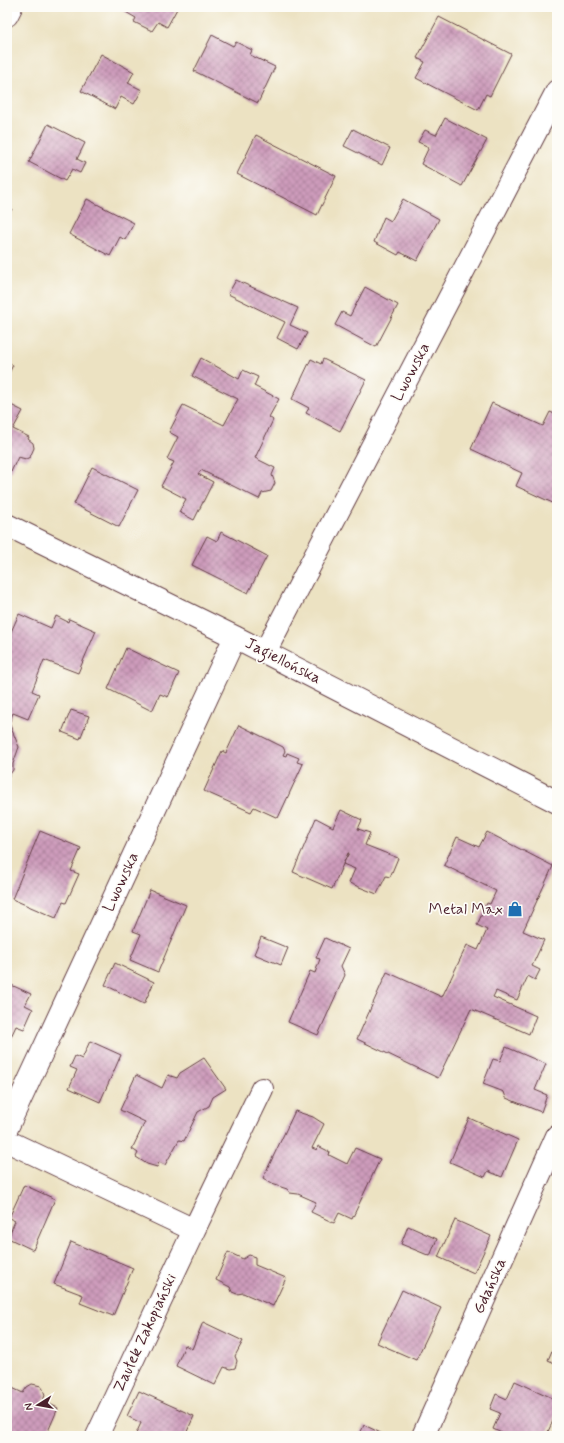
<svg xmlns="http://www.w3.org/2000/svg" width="564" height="1443" viewBox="0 0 564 1443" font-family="Mynerve,sans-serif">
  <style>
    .building { fill: url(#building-cross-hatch) }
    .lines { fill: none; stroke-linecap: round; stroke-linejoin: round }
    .minor-casing { stroke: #623c42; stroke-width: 24 }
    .minor { stroke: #fff; stroke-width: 22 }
    .labels { text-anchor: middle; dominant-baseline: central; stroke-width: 3.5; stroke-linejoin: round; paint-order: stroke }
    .street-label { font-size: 16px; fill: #4a1f2b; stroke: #fdfcf7 }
    .poi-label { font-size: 16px; fill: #4a1f2b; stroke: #fdfcf7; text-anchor: end }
  </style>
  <defs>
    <pattern id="building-cross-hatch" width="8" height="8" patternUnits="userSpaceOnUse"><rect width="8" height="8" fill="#cd9bbb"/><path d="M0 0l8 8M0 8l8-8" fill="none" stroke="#a87e98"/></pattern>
  </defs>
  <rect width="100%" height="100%" fill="#fdfcf7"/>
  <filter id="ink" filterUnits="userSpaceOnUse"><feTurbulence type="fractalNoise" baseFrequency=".025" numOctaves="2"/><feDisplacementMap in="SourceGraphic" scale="8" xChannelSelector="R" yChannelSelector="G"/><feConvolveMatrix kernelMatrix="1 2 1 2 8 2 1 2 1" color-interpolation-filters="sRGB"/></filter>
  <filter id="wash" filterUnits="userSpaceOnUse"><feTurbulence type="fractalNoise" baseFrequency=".012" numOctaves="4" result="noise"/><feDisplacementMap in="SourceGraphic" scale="16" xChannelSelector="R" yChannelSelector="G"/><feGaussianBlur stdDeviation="0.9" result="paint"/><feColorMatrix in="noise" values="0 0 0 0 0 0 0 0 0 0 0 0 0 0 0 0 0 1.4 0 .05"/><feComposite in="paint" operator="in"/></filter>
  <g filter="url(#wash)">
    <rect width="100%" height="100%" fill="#ece2c2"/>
    <g id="blocks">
      <path class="building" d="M117 7H178L167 27 158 22 152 31 134 22 136 18Z
        M439 17 511 54 490 96 486 94 478 110 416 78 425 62 417 58Z
        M212 35 233 46 236 42 252 50 250 55 275 67 258 103 194 71Z
        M101 54 134 72 128 83 142 90 134 104 121 97 115 109 81 91Z
        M445 118 487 140 462 186 421 164 429 147 418 142 425 130 436 135Z
        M48 124 85 143 77 159 85 163 80 173 72 169 65 181 29 162Z
        M353 129 390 148 382 165 344 146Z
        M256 135 336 176 317 215 237 174Z
        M87 199 134 223 125 240 120 237 110 256 69 234Z
        M403 199 439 219 417 261 400 252 398 255 374 242 384 217 391 221Z
        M7 206 12 209 7 217Z
        M236 280 298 308 290 325 307 333 298 349 277 338 285 322 228 294Z
        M365 287 398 305 376 347 335 325 342 312 350 316Z
        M201 358 239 379 243 370 258 377 254 386 279 399 269 417 273 420 255 458 275 468 272 475 275 483 271 491 262 493 259 499 201 470 198 474 213 482 194 520 179 512 186 499 161 486 174 462 167 459 178 437 169 432 183 405 224 425 238 399 192 376Z
        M311 359 321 364 323 359 366 380 340 431 306 413 309 408 292 399Z
        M7 362 13 365 7 377Z
        M7 403 23 411 13 429 29 437 28 439 33 443 34 448 30 457 26 459 18 457 11 472 7 469Z
        M492 403 543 426 550 412 557 415V505L516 486 522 473 471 449Z
        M92 467 138 490 119 527 74 504Z
        M221 532 267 556 248 593 192 565 207 536 217 541Z
        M19 614 51 628 56 616 68 622 69 619 96 631 78 673 44 660 32 691 39 694 28 719 13 713 9 723 19 747 13 764V770L7 778V641Z
        M126 648 179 673 168 697 160 694 152 711 108 689Z
        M71 710 89 716 80 739 62 732Z
        M239 725 283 747 285 751 283 755 286 756 287 753 299 758 297 762 303 764 278 818 254 807 251 812 204 791 222 751 226 753Z
        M341 810 362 820 358 829 370 833 365 845 398 858 390 877 386 876 377 894 349 883 355 869 343 864 349 853H348L332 889 293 872 316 818 333 827Z
        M40 831 81 848 71 871 79 874 66 903 63 902 56 918 12 899Z
        M487 832 553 866 523 931 544 940 532 966 540 970 535 980 528 976 517 1000 496 991 493 997 536 1016 529 1034 471 1009 438 1078 357 1039 387 972 442 997 467 945 478 950 487 930 477 925 487 903 490 904 496 891 444 865 457 837 479 847Z
        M150 890 186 905 158 972 130 960 141 934 133 931Z
        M261 937 288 948 281 965 254 954Z
        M325 938 349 949 341 966 345 975 318 1035 288 1022 310 971 315 973 320 959 316 958Z
        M115 963 154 982 144 1004 105 985Z
        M7 983 31 994 25 1005 33 1009 24 1029 16 1026 8 1043Z
        M90 1041 121 1055 100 1102 69 1088 77 1070 70 1067 75 1056 82 1059Z
        M506 1047 546 1064 535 1090 547 1095 541 1112 506 1098 504 1092 483 1084 493 1059 500 1061Z
        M204 1058 226 1089 213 1097 209 1106 198 1112 184 1141 179 1140 165 1165 159 1162 157 1167 147 1164 136 1157 138 1153 132 1149 145 1122 120 1110 136 1075 162 1088 168 1075 177 1078 180 1073Z
        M295 1111 313 1117 324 1124 312 1148 317 1150 318 1146 330 1152 329 1155 347 1164 355 1148 380 1159 352 1219 339 1213 334 1223 311 1212 316 1202 298 1194 290 1193 287 1189 272 1184 263 1178Z
        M469 1118 518 1140 502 1177 488 1171 485 1177 450 1162Z
        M24 1185 55 1199 33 1250 8 1238 15 1221 9 1218Z
        M455 1220 491 1236 474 1273 438 1257Z
        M408 1226 437 1239 430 1256 401 1244Z
        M71 1242 133 1268 113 1316 80 1303 83 1295 54 1284Z
        M228 1252 243 1259 249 1255 255 1257V1265L286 1278 273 1306 243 1293 237 1294 232 1292 230 1287 216 1280Z
        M402 1290 441 1308 416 1360 377 1343Z
        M203 1322 243 1341 235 1356 237 1361 235 1368 230 1369 224 1367 215 1385 176 1366 185 1345 192 1349Z
        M557 1339V1364L548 1360Z
        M515 1381 557 1400V1412L546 1436H508L493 1429 500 1413 490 1409 496 1394 507 1399Z
        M32 1384 41 1386 43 1389 45 1395 43 1401 58 1408 46 1436H7L8 1386 23 1393 27 1387Z
        M139 1391 194 1416 185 1436H135L141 1423 127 1416Z
        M364 1425 387 1436H359Z"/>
    </g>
  </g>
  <g filter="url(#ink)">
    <use href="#blocks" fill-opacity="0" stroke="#623c42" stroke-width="1"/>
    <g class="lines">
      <g class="minor-casing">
        <path id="minor" d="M7 15 11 7
          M7 525 235 637 557 802
          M265 652 557 91
          M7 1128 235 637
          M7 1141 194 1230 97 1436
          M194 1230 262 1089
          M423 1436 557 1136"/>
      </g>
      <use href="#minor" class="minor"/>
    </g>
  </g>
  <defs>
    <g id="shop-bare" transform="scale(1.2)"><path d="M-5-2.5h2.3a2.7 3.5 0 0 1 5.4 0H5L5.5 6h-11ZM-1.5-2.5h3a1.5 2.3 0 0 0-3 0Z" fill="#1f6fb2" stroke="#fdfcf7" stroke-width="2.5" paint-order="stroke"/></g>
  </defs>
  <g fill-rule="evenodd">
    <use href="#shop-bare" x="515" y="909"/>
  </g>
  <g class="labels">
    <g class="street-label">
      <text transform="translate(411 372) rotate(-62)">Lwowska</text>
      <text transform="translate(283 661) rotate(27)">Jagiellońska</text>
      <text transform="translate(121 882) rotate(-65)">Lwowska</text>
      <text transform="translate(490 1286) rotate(-66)">Gdańska</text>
      <text transform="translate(145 1333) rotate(-65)">Zaułek Zakopiański</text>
    </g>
    <g class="poi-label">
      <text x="503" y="909">Metal Max</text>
    </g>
  </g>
  <rect width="564" height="1443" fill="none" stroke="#fdfcf7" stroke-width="24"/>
  <g transform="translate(38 1405) rotate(259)" stroke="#fdfcf7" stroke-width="3" paint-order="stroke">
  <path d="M0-3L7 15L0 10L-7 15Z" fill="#4a1f2b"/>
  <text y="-6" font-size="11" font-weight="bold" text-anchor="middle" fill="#4a1f2b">N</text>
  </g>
</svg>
